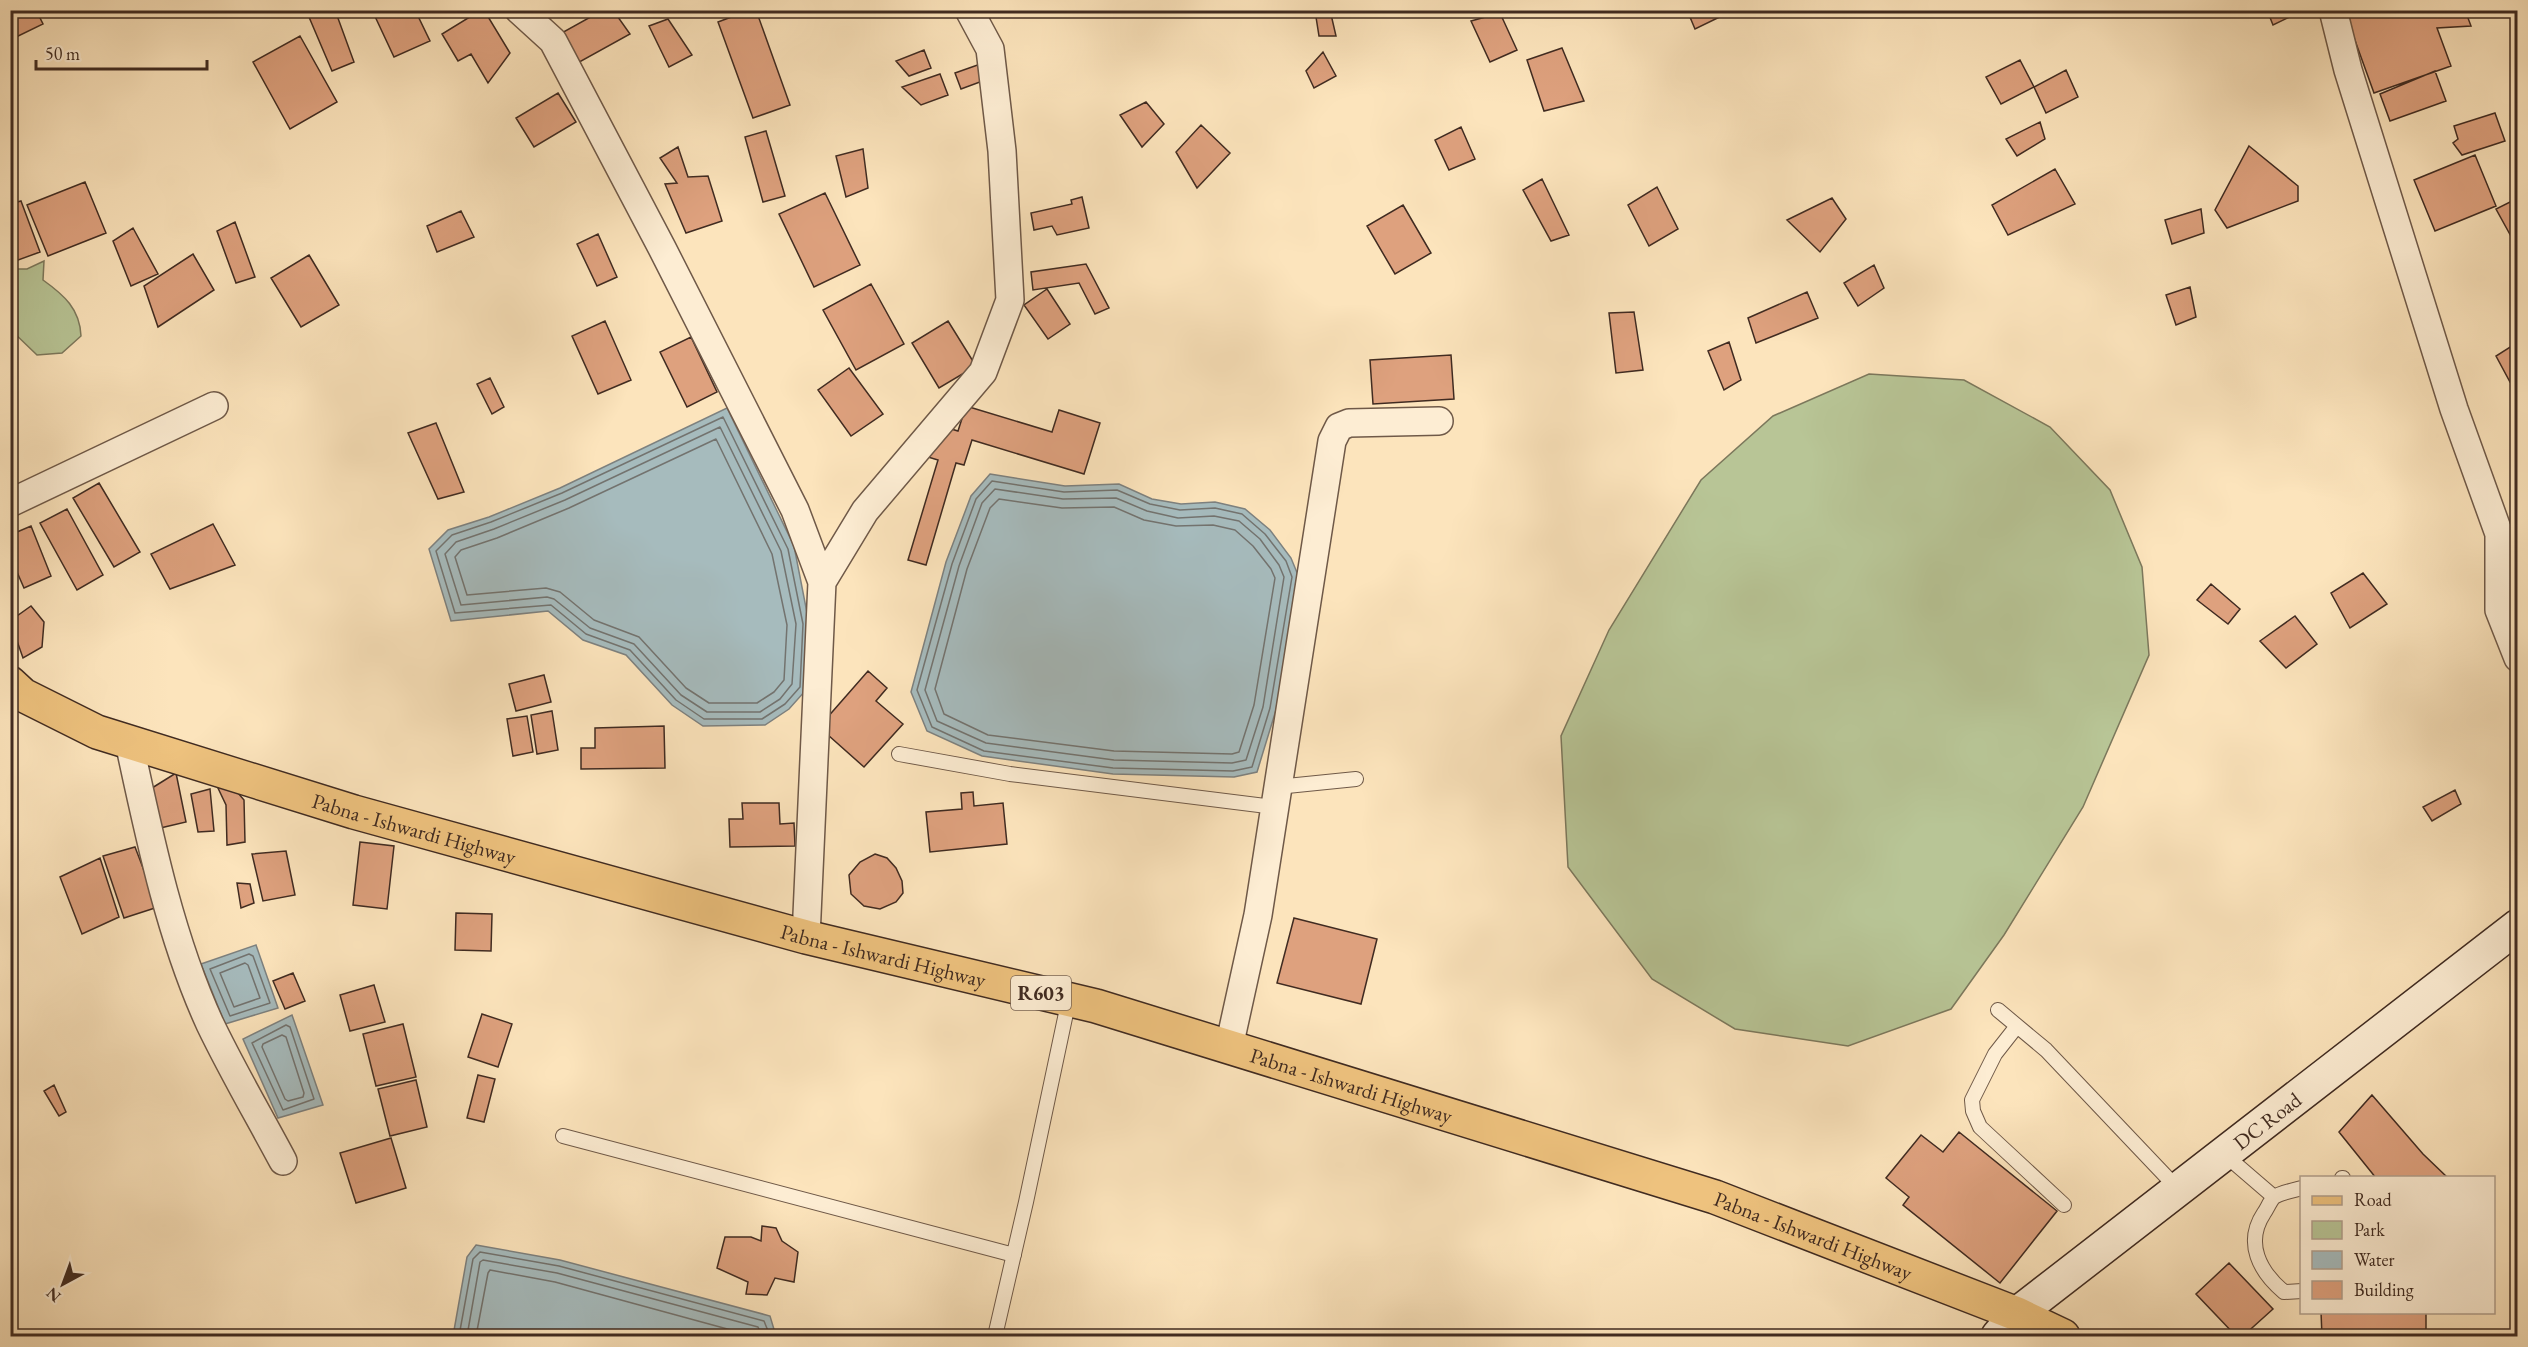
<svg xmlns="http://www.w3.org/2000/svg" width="2528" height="1347" viewBox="0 0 2528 1347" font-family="'EB Garamond',serif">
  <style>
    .green { fill: #b8c596; stroke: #7c785c; stroke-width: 1.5 }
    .water { fill: #a6bbbd; stroke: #7d817f; stroke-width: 1.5 }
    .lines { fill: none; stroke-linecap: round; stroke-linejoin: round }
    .shore { stroke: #73736f; stroke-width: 1.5 }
    .building { fill: #dea17e; stroke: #402b21; stroke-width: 1.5 }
    .lane-casing { stroke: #6f5948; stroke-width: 16 }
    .street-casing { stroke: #6f5948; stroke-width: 30 }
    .secondary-casing { stroke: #402b21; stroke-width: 36 }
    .primary-casing { stroke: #402b21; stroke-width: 36 }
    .lane { stroke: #fdedd3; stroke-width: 14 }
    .street { stroke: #fdedd3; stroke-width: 27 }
    .secondary { stroke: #fdedd3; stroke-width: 33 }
    .primary { stroke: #eec27e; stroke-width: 33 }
    .labels { text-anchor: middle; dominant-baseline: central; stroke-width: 4.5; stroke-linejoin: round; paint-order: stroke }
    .shield { fill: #fdedd3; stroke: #796556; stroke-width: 1.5 }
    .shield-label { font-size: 20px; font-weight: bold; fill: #402b21 }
    .street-label { font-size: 21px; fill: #402b21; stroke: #fdedd3 }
  </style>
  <rect width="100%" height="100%" fill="#fce4bc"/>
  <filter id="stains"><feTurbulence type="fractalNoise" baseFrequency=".00333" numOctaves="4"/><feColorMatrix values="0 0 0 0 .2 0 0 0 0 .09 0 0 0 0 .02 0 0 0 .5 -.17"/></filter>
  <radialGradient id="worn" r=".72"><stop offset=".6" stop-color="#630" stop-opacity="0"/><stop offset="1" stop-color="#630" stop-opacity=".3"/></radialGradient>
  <path class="green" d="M44 261 43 280C64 295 80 309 81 336L62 353 37 355 11 330V269H27Z
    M1869 374 1964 380 2050 427 2110 490 2142 567 2149 655 2083 807 2004 935 1951 1009 1848 1046 1735 1029 1652 979 1568 867 1561 736 1609 630 1701 480 1773 416Z"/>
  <path class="water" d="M727 408 794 546 809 623 806 690 789 709 765 725 703 726 672 705 626 655 583 640 548 611 451 621 429 549 448 530 489 517 560 488Z
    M990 474 1065 486 1119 484 1152 499 1181 504 1215 502 1245 509 1270 530 1291 558 1298 575 1276 710 1257 772 1234 777 1113 774 982 756 927 731 911 692 946 562 971 496Z
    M256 945 278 1008 225 1024 201 964Z
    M292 1015 323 1105 278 1118 243 1039Z
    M476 1245 560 1260 770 1316 776 1336H453L467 1257Z"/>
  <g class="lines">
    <path class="shore" d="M723 417 788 549 803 624 800 687 785 704 762 719H704L676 700 630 650 586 634 551 605 455 613 436 551 452 535 491 522 562 493Z
      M720 427 781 551 796 624 792 684 780 699 760 712H707L681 695 634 644 590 628 554 599 547 597 461 605 445 554 456 542 494 529 565 500Z
      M716 439 772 554 787 625 784 680 774 692 757 703H709L686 688 639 637 594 620 560 592 546 588 467 595 455 557 461 550 497 538 569 508Z
      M992 481 1064 492 1117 490 1150 504 1180 510 1215 508 1242 514 1265 534 1286 561 1292 577 1270 708 1252 767 1233 771 1113 768 984 751 932 727 917 690 952 564 976 499Z
      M995 489 1063 499 1116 498 1147 511 1178 518 1214 516 1239 521 1260 539 1279 565 1284 577 1263 707 1246 760 1232 763 1114 760 986 743 937 721 925 690 959 566 982 503Z
      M999 499 1062 508 1114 507 1144 520 1176 526 1213 525 1235 530 1253 546 1271 569 1275 578 1254 705 1239 752 1232 754 1114 751 988 735 944 714 935 689 967 569 990 508Z
      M249 954 253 956 270 1003 230 1016 210 969Z
      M245 963 248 965 260 998 234 1007 220 973Z
      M286 1025 290 1027 314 1099 283 1110 252 1043Z
      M282 1035 286 1037 304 1093 303 1097 288 1101 285 1099 262 1047 263 1044Z
      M459 1336 473 1259 480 1252 559 1266 764 1321 770 1336
      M467 1336 480 1262 483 1260 557 1273 758 1327 762 1336
      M476 1336 488 1273 490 1270 555 1282 753 1336"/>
  </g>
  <path class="building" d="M10 10H36L43 24 10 40Z
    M306 10H335L354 62 332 71Z
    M372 10H415L430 41 394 57Z
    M481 10H484L510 53 488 83 471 54 458 61 442 34Z
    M603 10H613L630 34 574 65 558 35Z
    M750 10H756L790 105 753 118 718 22Z
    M1322 10H1330L1336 36H1319L1316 17Z
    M1687 10H1734L1695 29Z
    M2267 10H2304L2273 25Z
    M2344 10H2465L2471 26 2437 28 2451 66 2374 93Z
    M1500 13 1517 50 1490 62 1471 21Z
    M668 19 692 55 669 67 649 26Z
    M300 36 337 102 290 129 253 62Z
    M1562 48 1584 101 1544 111 1527 60Z
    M924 50 931 68 909 76 896 61Z
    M1323 52 1336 76 1314 88 1306 71Z
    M2020 60 2034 87 2001 104 1986 77Z
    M986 62 988 79 961 89 955 73Z
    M2066 70 2078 97 2046 113 2034 87Z
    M2435 71 2446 101 2390 121 2380 94Z
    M940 74 948 95 921 105 902 87Z
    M558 93 576 122 534 147 516 118Z
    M1146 102 1164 124 1142 147 1120 115Z
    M2495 113 2505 141 2462 155 2453 143 2458 139 2454 126Z
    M2040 122 2045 139 2017 156 2006 139Z
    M1201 125 1230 153 1197 188 1176 152Z
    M1461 127 1475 159 1449 170 1435 140Z
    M766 131 785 196 763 202 745 137Z
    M2249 146 2298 186V201L2227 228 2215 210Z
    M678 147 688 177 708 176 722 221 686 233 665 184 677 183 660 158Z
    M863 149 868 188 846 197 836 156Z
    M2475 155 2496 206 2435 231 2414 180Z
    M2055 169 2075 204 2008 235 1992 205Z
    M1542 179 1569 235 1551 241 1523 190Z
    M85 182 106 233 48 256 27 205Z
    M1657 187 1678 229 1649 246 1628 205Z
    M825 193 860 265 814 287 779 214Z
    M1082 197 1089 228 1057 235 1052 226 1034 230 1031 213 1072 204 1071 200Z
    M1832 198 1846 219 1820 252 1787 220Z
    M2518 198V249L2496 209Z
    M21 201 40 252 10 263V204Z
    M1403 205 1431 253 1395 274 1367 226Z
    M2201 209 2204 233 2172 244 2165 220Z
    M461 211 474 237 437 252 427 226Z
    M235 222 255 277 236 283 217 231Z
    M133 228 158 274 131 286 113 241Z
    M598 234 617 277 597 286 577 244Z
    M193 254 214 290 158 327 144 286Z
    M309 255 339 305 301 327 271 278Z
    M1086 264 1109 308 1095 314 1079 283 1033 290 1031 272Z
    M1874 265 1884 288 1858 306 1844 283Z
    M871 284 904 344 856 370 823 310Z
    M2190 287 2196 317 2176 325 2166 295Z
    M1047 289 1070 324 1048 339 1024 305Z
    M1807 292 1818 318 1756 343 1748 318Z
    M1634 312 1643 370 1616 373 1609 313Z
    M605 321 631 380 598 394 572 336Z
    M948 321 976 366 939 388 912 343Z
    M691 337 717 392 687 407 660 352Z
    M1729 342 1741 380 1724 390 1708 351Z
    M2518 342V378L2510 382 2496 356Z
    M1451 355 1454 399 1373 404 1370 360Z
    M849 368 883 414 851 436 818 390Z
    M490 378 504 407 492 414 477 384Z
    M966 406 1052 432 1059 410 1100 423 1084 474 972 440 964 465 956 463 926 565 908 560 938 460 928 457 938 425 958 431Z
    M436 423 464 492 438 499 408 433Z
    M99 483 140 552 114 567 73 498Z
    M67 509 103 575 77 590 40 523Z
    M213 524 235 565 170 589 151 554Z
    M31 526 51 576 24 588 10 556V535Z
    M2363 573 2387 604 2350 628 2331 593Z
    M2211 584 2240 609 2228 624 2197 600Z
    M31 606 44 622 42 647 23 658 10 621Z
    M2295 616 2317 644 2286 668 2260 641Z
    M868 671 887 688 876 701 903 724 864 767 819 727Z
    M544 675 551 702 516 711 509 684Z
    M552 711 558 750 537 754 531 715Z
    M527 716 533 752 513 756 507 719Z
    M664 726 665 768 581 769V748H595V728Z
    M176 773 186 822 156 829 152 788Z
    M226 779 244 800 245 842 227 845 226 805 217 786Z
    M210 789 214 831 198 832 191 794Z
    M2455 790 2461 804 2432 821 2423 807Z
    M973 792 974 806 1003 803 1007 844 930 852 926 812 962 809 961 793Z
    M742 803H779L780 824 794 823 795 846 730 847 729 819H743Z
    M360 842 394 846 387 909 353 905Z
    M135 847 158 907 124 918 103 856Z
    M286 851 295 895 263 901 252 854Z
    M875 854 887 858 896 868 902 881 903 893 896 902 880 909 864 906 851 894 849 875 860 862Z
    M100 858 119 917 82 934 60 877Z
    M237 883 250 884 254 903 241 908Z
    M456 913 492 914 491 951 455 950Z
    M1294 918 1377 939 1361 1004 1277 983Z
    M293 973 305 1001 285 1009 273 981Z
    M374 985 385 1022 350 1031 340 995Z
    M482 1014 512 1024 498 1067 468 1057Z
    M403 1024 416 1077 376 1086 363 1034Z
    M478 1075 495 1079 484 1122 467 1118Z
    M416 1080 427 1127 390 1136 378 1089Z
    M54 1085 66 1112 59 1116 44 1091Z
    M2372 1095 2423 1154 2448 1178H2376L2339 1132Z
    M1959 1132 2057 1211 2000 1283 1903 1205 1909 1197 1886 1178 1921 1135 1943 1152Z
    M391 1138 406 1188 356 1203 340 1153Z
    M762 1226 776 1228 782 1241 798 1252 794 1282 775 1278 767 1295 746 1294 748 1282 717 1268 725 1237H751L761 1241Z
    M2229 1263 2273 1309 2243 1336H2236L2196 1294Z
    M2321 1312H2426V1336H2322Z"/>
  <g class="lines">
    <g class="lane-casing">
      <path id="lane" d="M899 754 1010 774 1274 807
        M1277 787 1356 779
        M1998 1010 2046 1050 2178 1189
        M2017 1026 1995 1054 1972 1100 1973 1111 1980 1127 2064 1205
        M563 1136 1014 1255
        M2224 1154 2274 1197
        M2342 1178H2343
        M2302 1188C2294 1190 2280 1193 2274 1197 2270 1201 2267 1209 2264 1213 2244 1243 2260 1272 2284 1292L2302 1291
        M995 1336 1026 1202 1069 999"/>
    </g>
    <g class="street-casing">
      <path id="street" d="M519 10 553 41 662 248 795 510 822 582
        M2333 10 2348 70 2454 409 2499 534V610L2518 658
        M10 503 214 406
        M129 742C149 835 170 937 210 1024 232 1070 259 1116 283 1161
        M806 937 822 582 865 511 983 372 1010 300 1002 151 990 49 969 10
        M1229 1047 1258 915 1332 441 1339 427 1349 423 1439 421"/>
    </g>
    <g class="secondary-casing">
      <g id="secondary">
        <path id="s1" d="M1998 1336 2017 1314 2518 926"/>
      </g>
    </g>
    <g class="primary-casing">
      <g id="primary">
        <path id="s2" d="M10 683 23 695 97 732 354 812 806 937 1096 1006 1715 1197 2017 1314 2063 1336"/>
      </g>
    </g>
    <use href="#lane" class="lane"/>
    <use href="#street" class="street"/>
    <use href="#secondary" class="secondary"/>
    <use href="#primary" class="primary"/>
  </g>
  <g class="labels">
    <rect class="shield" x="1011" y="976" width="60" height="34" rx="4.5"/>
    <g class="shield-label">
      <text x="1041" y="993">R603</text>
    </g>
    <g class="street-label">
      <text stroke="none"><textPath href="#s2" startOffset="432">Pabna - Ishwardi Highway</textPath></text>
      <text stroke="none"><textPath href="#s2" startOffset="918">Pabna - Ishwardi Highway</textPath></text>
      <text stroke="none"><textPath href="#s2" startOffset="1404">Pabna - Ishwardi Highway</textPath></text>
      <text stroke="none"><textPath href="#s1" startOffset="345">DC Road</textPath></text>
      <text stroke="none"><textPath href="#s2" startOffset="1890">Pabna - Ishwardi Highway</textPath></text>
    </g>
  </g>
  <rect width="2528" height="1347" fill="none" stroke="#fce4bc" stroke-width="36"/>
  <rect x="12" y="12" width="2504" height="1323" fill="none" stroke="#402b21" stroke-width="3"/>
  <rect x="18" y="18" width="2492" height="1311" fill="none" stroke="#402b21" stroke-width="1.5"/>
  <rect x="2300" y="1176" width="195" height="138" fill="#fdedd3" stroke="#b19f8c" stroke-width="1.5"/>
  <rect x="2312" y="1196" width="30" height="9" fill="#eec27e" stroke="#b19f8c" stroke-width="1.5"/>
  <text x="2354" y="1206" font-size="18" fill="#402b21">Road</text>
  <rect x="2312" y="1221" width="30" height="18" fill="#b8c596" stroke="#b19f8c" stroke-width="1.5"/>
  <text x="2354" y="1236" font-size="18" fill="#402b21">Park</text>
  <rect x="2312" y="1251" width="30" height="18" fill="#a6bbbd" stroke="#b19f8c" stroke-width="1.5"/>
  <text x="2354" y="1266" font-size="18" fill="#402b21">Water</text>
  <rect x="2312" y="1281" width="30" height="18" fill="#dea17e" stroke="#b19f8c" stroke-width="1.5"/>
  <text x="2354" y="1296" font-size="18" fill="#402b21">Building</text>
  <g transform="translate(63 1284) rotate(221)" stroke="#fdedd3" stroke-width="4.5" paint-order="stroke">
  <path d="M0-4.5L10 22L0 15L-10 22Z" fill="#402b21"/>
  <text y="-9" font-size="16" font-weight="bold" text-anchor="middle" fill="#402b21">N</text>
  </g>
  <path d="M36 60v9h171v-9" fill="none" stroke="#402b21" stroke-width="3"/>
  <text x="45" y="60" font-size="18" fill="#402b21" stroke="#fdedd3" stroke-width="4.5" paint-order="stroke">50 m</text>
  <rect width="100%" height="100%" filter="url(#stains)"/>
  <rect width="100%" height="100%" fill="url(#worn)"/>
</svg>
